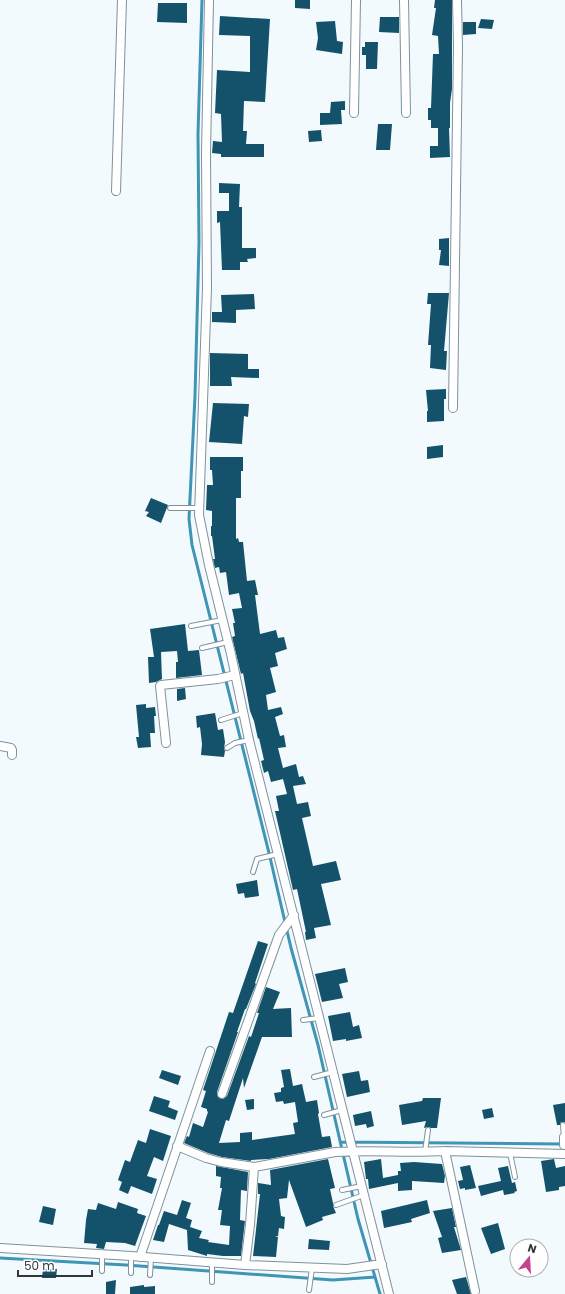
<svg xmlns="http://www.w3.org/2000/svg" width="565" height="1294" viewBox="0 0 565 1294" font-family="Poppins,sans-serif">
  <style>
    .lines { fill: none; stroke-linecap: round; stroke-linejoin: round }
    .stream { stroke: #4094b5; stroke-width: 3 }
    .building { fill: #13526a }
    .lane-casing { stroke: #7e929b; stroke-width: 6 }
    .street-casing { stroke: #7e929b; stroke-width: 10 }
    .lane { stroke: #fff; stroke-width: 4 }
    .street { stroke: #fff; stroke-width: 8 }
  </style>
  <rect width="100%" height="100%" fill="#f2fafe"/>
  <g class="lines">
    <path class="stream" d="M202 0 198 134 199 243 195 396 189 519 192 545 269 853 291 948 318 1045 358 1219 380 1294
      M340 1142 563 1144
      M0 1258 126 1265 333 1280 375 1277"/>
  </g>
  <path class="building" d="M295 0H310V9L295 8Z
    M435 0H452V89L450 103V128H449L450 157 430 158V146H438V128H431V120H428V108H431L433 54H439L438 36 432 35 436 8H434Z
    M158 3H187V23L157 22Z
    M220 16 270 19 265 102 244 101 243 131H247L246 144H264V157H221V154L212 153 213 141 222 142 221 114 215 113 217 70 250 72V36L219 35Z
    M380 17H399V33L379 32Z
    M481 19 494 20 492 29 478 28Z
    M335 21 337 41 343 42 342 54 316 50 318 38 316 22Z
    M463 22H476V34L463 35Z
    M365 42H378L377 69H366V55H362V47H365Z
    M345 101V110H341L342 124 320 125V113H330L331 102Z
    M378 124H392L390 150H376Z
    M321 130 322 141 309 142 308 131Z
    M219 183 240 184 239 207H242V248H256V258L247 259 248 262H240V270H222L220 222 217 223V211H229V193H219Z
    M449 238V266L439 265 441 250H439V239Z
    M428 293H449L444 351H447L446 370 430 368 431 345H428L431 304H427Z
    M254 294 255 309 236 310V323L212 322V312H222L221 295Z
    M210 353 248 354V369H259V378L231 377 232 386H210Z
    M446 389V399H444V421L427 422V411H428L426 390Z
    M213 403 249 404 248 417 244 416 242 444 209 442Z
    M443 445V457L427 459V447Z
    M210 457H243V471H241V498H236V539L238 538 239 542H243L247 581 255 580 258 595H255L260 634 276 630 278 638 284 637 287 649 275 653 278 666 270 668 276 692 266 695 268 710 281 707 283 714 275 717 280 736 284 735 286 747 278 748 283 768 296 764 299 777 303 776 306 784 293 786 297 804 308 802 311 816 302 818 313 866 336 861 341 880 321 884 331 925 314 928 316 938 306 940 305 932H306L297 889 293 890 275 811H279L276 796 287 794 283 779 271 782 268 771 264 773 261 761 264 760 259 738 258 739 254 721 250 711 243 673 241 674 232 637 235 636 233 623H235L232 609 242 608 239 593 229 595 226 572 220 573 219 567 215 568 214 564 213 559H215L212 536H211V526H212V511L206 510 207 485H213L212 470H210Z
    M151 498 168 505 161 523 146 516 149 512 145 511Z
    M185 624 188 651 199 650 202 675 176 678V662H178L177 651 161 652 162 679 156 682 149 683 148 657H154L150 629Z
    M185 688 186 699 177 701V689Z
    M146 704V708L155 707 156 716H154L155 733H150L151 747 138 748 136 737H139L136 705Z
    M215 713 218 730 223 729 225 742 224 748 225 751 224 757 201 755 202 744 200 727 197 728 196 716Z
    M257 880 259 896 245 898 244 893 238 894 236 884Z
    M258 941 268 944 255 983 256 984 246 1009H245L237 1032H238L217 1092 218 1097 223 1099 227 1096 249 1036 251 1037 259 1013H257L266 987 280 992 273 1009 291 1008 292 1037H262L244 1088 243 1078 229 1121 226 1120 219 1143 240 1142V1133L252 1132V1140L295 1134 293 1123 298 1122 295 1102 284 1104 283 1101 276 1102 274 1093 281 1092V1088L284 1087 281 1070 290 1069 293 1086 302 1084 306 1102 317 1100 319 1113 318 1114 322 1137 330 1136 332 1147 269 1159 251 1160V1161L222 1157 208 1153 184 1143 187 1136 189 1137 193 1123 203 1127 208 1112 207 1111V1109L201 1107 206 1091 203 1090 229 1012 233 1013Z
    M345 968 348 982 339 984 343 998 322 1002 315 974Z
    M350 1012 353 1027 359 1025 362 1038 346 1041V1039L333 1041 328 1016Z
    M162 1070 181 1076 178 1085 159 1078Z
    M359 1071 361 1081 368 1080 370 1092 347 1097 342 1074Z
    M154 1096 170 1101 168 1107 178 1111 175 1120 149 1111Z
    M423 1098H441L437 1128H431L428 1127 424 1128 426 1121 402 1125 399 1105 422 1101Z
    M254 1099V1109L247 1110 245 1100Z
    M565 1103V1122H561L560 1125H557L553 1105Z
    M492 1108 494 1117 484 1119 482 1110Z
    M371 1111 374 1126 367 1128 366 1124 355 1126 353 1115Z
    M150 1129 171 1136 163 1161 154 1157 147 1176 157 1179 152 1194 131 1186 128 1194 119 1190 122 1182 118 1180 125 1160 130 1162 138 1140 146 1143Z
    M328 1159 335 1188 330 1189 333 1203V1206L336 1213 322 1217 323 1220 306 1227 289 1180 287 1198 279 1199 281 1216 285 1217 284 1229 279 1228 278 1236 275 1237H278L276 1257 253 1256 260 1194H258V1183L271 1185 270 1170Z
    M381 1159 383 1178 398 1175V1171H401L400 1163 414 1162 442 1164 445 1176 444 1183 412 1181V1190L398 1191V1183L369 1189 368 1179H366L364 1162Z
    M554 1159 556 1168 565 1166V1186L559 1187V1190L546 1192 541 1161Z
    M470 1165 476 1188 465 1190V1188L460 1189 458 1181 463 1180 460 1167Z
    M216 1166 248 1172 247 1191 241 1190 240 1220 245 1221 241 1256H223L207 1254V1256L188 1250 187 1230 169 1224 164 1242 153 1240 158 1225H159L164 1211 177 1215 182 1200 191 1203 186 1218 192 1220 190 1227 202 1231 199 1238 209 1240 208 1242 229 1245 230 1226 220 1225 222 1210H218L222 1188H220L221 1177 216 1176Z
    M508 1166 512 1183 515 1182 517 1191 514 1192 515 1193 504 1195 503 1190 481 1196 478 1186 501 1181 498 1168Z
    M427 1200 430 1213 411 1219 412 1222 384 1228 381 1211Z
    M118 1202 138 1209 137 1213 146 1216 135 1246 125 1243 106 1242 104 1249 96 1248 97 1244 84 1243 86 1220 88 1209 96 1210 98 1203 116 1209Z
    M43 1206 56 1209 53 1225 39 1222Z
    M452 1208 456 1227H454L461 1250 442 1253 438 1238 442 1237 433 1211Z
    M498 1223 505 1249 491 1254 481 1228Z
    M309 1239 330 1241 329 1250 308 1249Z
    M43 1269H57L56 1278H42Z
    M466 1277 471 1294H457L452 1280Z
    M116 1280 115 1294H106V1282Z
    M144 1285V1287L155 1286V1294H130V1287Z"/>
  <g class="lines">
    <g class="lane-casing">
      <path id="lane" d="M170 508H199
        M191 626 222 620
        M202 648 228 642
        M221 720 243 713
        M227 748 235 743 249 740
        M253 872 257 859 278 854
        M303 1020 319 1018
        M314 1077 333 1072
        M324 1115 342 1110
        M563 1125 564 1137
        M425 1152 428 1130
        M510 1153 515 1177
        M342 1190 362 1186
        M336 1205 364 1195
        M102 1271V1255
        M131 1273V1256
        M150 1275 151 1258
        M212 1282V1263
        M309 1290 312 1268"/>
    </g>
    <g class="street-casing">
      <path id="street" d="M209 0 206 153 207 288 199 515 209 565 231 654 249 740 389 1294
        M404 0 406 113
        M354 113 356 0
        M116 191 122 0
        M453 408 458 46 457 0
        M166 743 160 686 161 685 218 679 235 675
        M0 746 11 748 12 750V755
        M222 1094 279 935 294 915
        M564 1137V1145
        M177 1146 206 1158 221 1162 254 1167 335 1152C371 1150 408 1153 445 1151L565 1154
        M445 1151 475 1291
        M0 1248 131 1256 245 1265 347 1269 382 1264
        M140 1257 210 1051
        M245 1265 250 1225 254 1167"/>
    </g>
    <use href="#lane" class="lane"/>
    <use href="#street" class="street"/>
  </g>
  <g transform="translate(529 1258) rotate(18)"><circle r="19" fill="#ffffff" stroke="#acafb1"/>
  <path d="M0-3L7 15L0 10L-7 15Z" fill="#c4438b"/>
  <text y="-6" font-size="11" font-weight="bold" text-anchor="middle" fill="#2f373b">N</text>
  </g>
  <path d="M18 1270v6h74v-6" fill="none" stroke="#2f373b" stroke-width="2"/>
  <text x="24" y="1270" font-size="12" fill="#2f373b" stroke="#ffffff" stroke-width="3" paint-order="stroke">50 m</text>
</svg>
